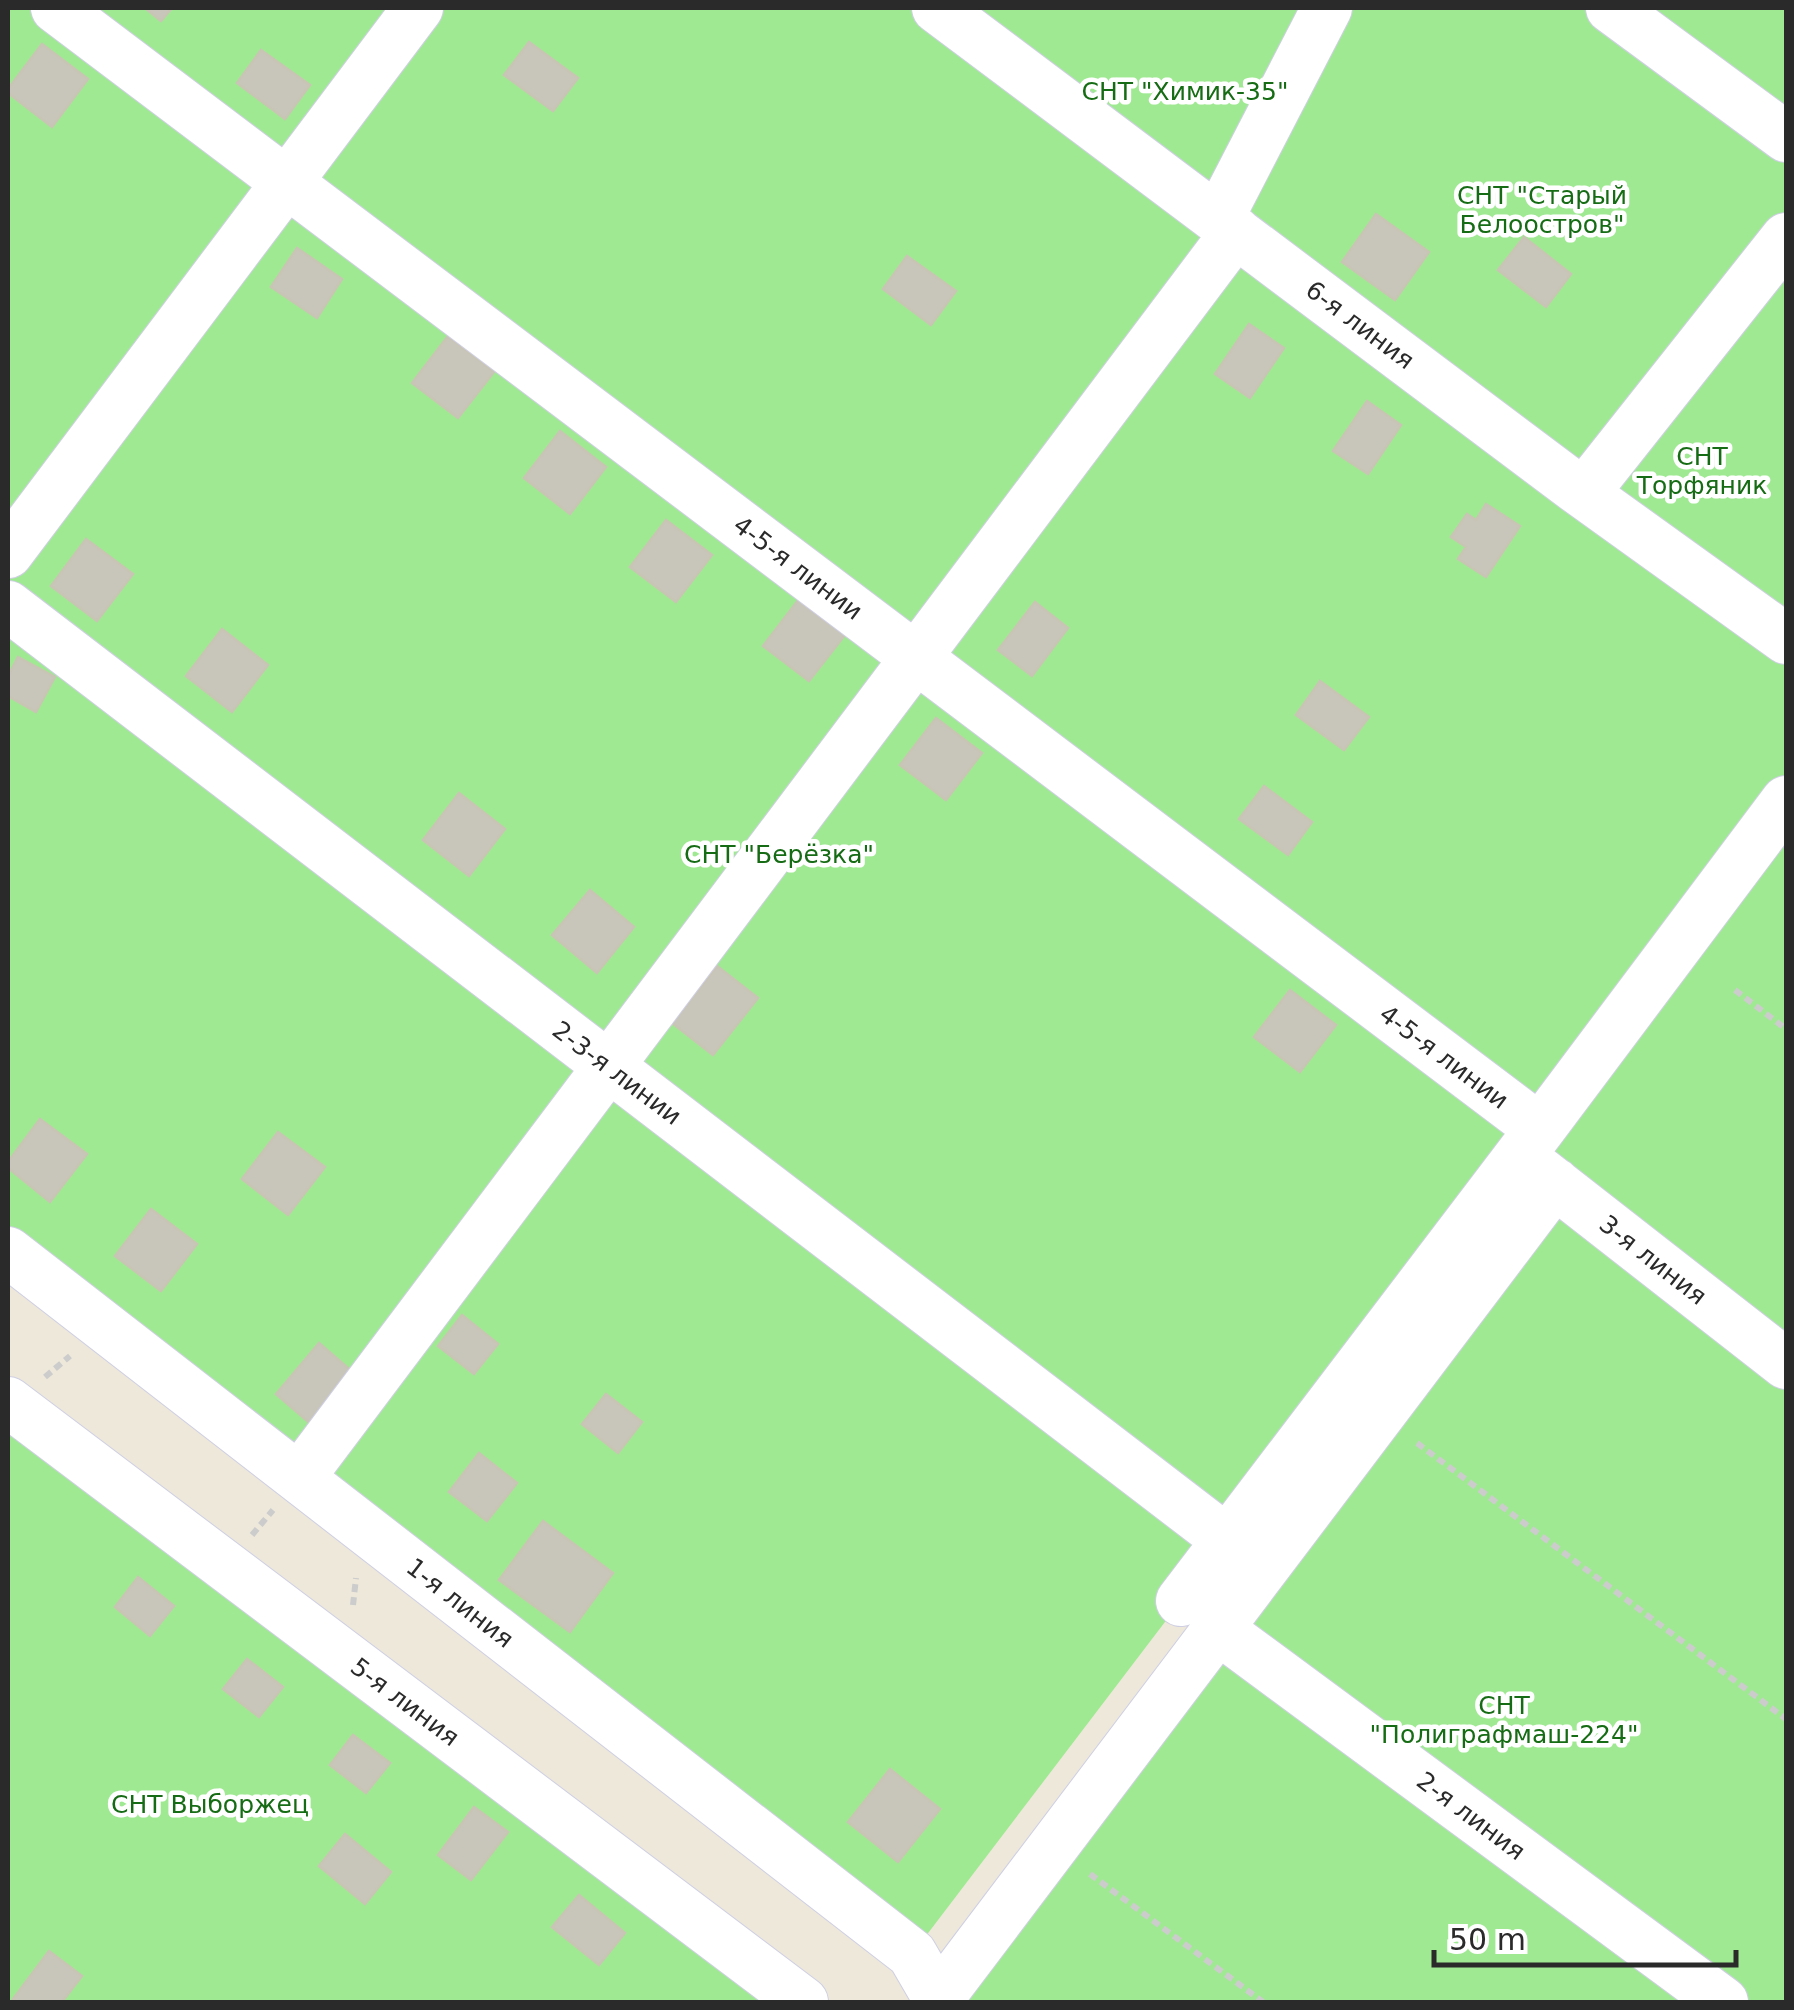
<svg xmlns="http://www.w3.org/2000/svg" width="1794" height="2010" viewBox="0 0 1794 2010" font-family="'DejaVu Sans',sans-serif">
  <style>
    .green { fill: #9fe992 }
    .building { fill: #c8c5ba; stroke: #c9c5b4; stroke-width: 2.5 }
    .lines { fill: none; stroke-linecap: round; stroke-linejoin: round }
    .minor-casing { stroke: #cfcfe4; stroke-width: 52 }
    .path { stroke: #ccc; stroke-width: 6; stroke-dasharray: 8 5; stroke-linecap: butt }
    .minor { stroke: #fff; stroke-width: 50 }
    .labels { text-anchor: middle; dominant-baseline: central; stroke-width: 9; stroke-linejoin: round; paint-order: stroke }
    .park-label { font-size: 25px; fill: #166c14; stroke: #fff }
    .street-label { font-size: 25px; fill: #2a2a2a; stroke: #fff }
  </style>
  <rect width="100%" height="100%" fill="#ede8da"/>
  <path class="green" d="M8 8H1786V2002H953L1522 1153 919 1945 8 1252Z
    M8 1401 809 2002H8Z"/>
  <path class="building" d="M145 8H172L161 21Z
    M529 42 578 78 553 111 504 75Z
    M42 44 88 79 52 127 8 93V89Z
    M261 50 310 85 285 119 237 83Z
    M1376 214 1429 252 1395 300 1342 262Z
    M1524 237 1571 274 1546 307 1498 270Z
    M297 248 342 279 317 318 271 287Z
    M907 256 956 291 931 325 883 289Z
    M1249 324 1284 348 1250 398 1215 374Z
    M448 336 494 372 458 418 412 383Z
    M1367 401 1401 425 1368 474 1333 451Z
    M560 431 606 467 570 514 524 478Z
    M1486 504 1520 526 1486 577 1458 559 1466 547 1451 537 1467 514 1476 520Z
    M666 520 712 555 676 602 630 567Z
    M86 539 133 574 97 621 51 586Z
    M799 599 845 635 809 681 763 646Z
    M1035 602 1068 628 1032 676 998 650Z
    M222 629 268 665 232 712 186 676Z
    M18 657 55 677 36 712 8 696V676Z
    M1320 681 1369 717 1344 750 1296 715Z
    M936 718 982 753 946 800 900 765Z
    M1264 786 1312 822 1288 855 1239 819Z
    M459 793 505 829 469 876 423 840Z
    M590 890 634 927 597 973 552 935Z
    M717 966 758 998 713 1055 672 1023Z
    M1290 990 1336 1025 1300 1072 1254 1037Z
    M40 1119 87 1154 50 1202 8 1168V1162Z
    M278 1132 325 1167 288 1215 242 1179Z
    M151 1209 197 1244 161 1291 115 1256Z
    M462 1315 498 1344 474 1374 438 1346Z
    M319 1343 356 1375 313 1426 276 1394Z
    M606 1394 642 1422 618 1453 582 1424Z
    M479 1453 517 1483 487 1521 449 1492Z
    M543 1521 613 1573 570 1632 499 1580Z
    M138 1577 174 1606 150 1636 115 1607Z
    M247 1659 283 1687 259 1717 223 1689Z
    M353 1735 390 1763 366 1793 330 1765Z
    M890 1769 940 1809 898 1862 848 1822Z
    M474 1807 508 1832 471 1880 438 1855Z
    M345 1834 391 1872 365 1904 319 1866Z
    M579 1895 625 1933 599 1965 552 1927Z
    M49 1951 82 1976 62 2002H17L13 1999Z"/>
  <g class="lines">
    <g class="minor-casing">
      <path id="minor" d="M56 8 1540 1129
        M937 8 1576 488 1786 639
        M1611 8 1786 137
        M1218 219 1327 8
        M1584 493 1786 238
        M8 553 418 8
        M8 606 1227 1540
        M1530 1164 1786 1364
        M8 1252 912 1954 940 2002
        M8 1402 803 2002
        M299 1478 1236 232
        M1181 1601 1540 1129 1786 801
        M1218 1629 1723 2002
        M938 1999 1555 1183"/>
    </g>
    <path class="path" d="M1735 990 1786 1029
      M45 1377 70 1356
      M1417 1443 1786 1719
      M252 1535 273 1510
      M353 1605 356 1578
      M1090 1874 1263 2002"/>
    <use href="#minor" class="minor"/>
  </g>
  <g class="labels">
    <g class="park-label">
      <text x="1185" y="91">СНТ "Химик-35"</text>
      <text x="1542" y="195">СНТ "Старый<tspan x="1542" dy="29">Белоостров"</tspan></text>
      <text x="1702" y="456">СНТ<tspan x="1702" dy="29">Торфяник</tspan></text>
      <text x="779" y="854">СНТ "Берёзка"</text>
      <text x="1504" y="1705">СНТ<tspan x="1504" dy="29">"Полиграфмаш-224"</tspan></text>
      <text x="210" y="1804">СНТ Выборжец</text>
    </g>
    <g class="street-label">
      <text transform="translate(1360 325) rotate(37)">6-я линия</text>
      <text transform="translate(798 568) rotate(37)">4-5-я линии</text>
      <text transform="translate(1444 1057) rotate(37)">4-5-я линии</text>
      <text transform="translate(617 1073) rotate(37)">2-3-я линии</text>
      <text transform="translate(1653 1260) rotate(38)">3-я линия</text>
      <text transform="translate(460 1603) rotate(38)">1-я линия</text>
      <text transform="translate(405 1702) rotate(37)">5-я линия</text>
      <text transform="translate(1471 1816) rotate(37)">2-я линия</text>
    </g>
  </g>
  <rect width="1794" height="2010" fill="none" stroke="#2a2a2a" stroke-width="20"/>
  <path d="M1434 1950v15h302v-15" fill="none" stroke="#2a2a2a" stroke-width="5"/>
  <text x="1449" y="1950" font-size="30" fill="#2a2a2a" stroke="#ffffff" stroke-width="8" paint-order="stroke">50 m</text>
</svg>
